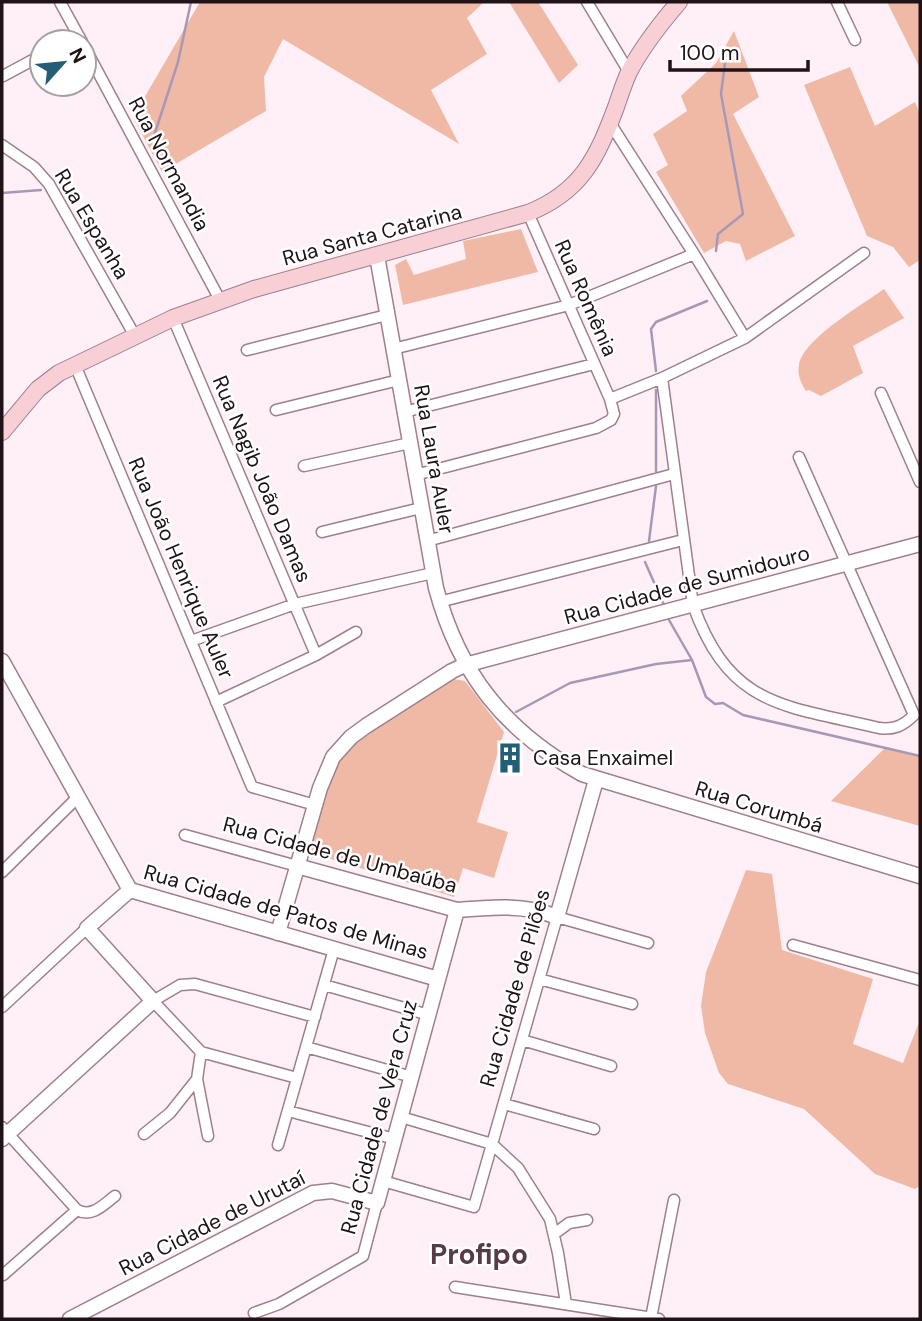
<svg xmlns="http://www.w3.org/2000/svg" width="922" height="1321" viewBox="0 0 922 1321" font-family="'DM Sans',sans-serif">
  <style>
    .green { fill: #f0b9a6 }
    .lines { fill: none; stroke-linecap: round; stroke-linejoin: round }
    .stream { stroke: #a799b6; stroke-width: 2.5 }
    .minor-casing { stroke: #9f7f8d; stroke-width: 13 }
    .tertiary-casing { stroke: #9f7f8d; stroke-width: 17 }
    .secondary-casing { stroke: #9f7f8d; stroke-width: 18 }
    .minor { stroke: #fff; stroke-width: 10 }
    .tertiary { stroke: #fff; stroke-width: 14 }
    .secondary { stroke: #f7cfd4; stroke-width: 16 }
    .labels { text-anchor: middle; dominant-baseline: central; stroke-width: 5; stroke-linejoin: round; paint-order: stroke }
    .street-label { font-size: 21px; fill: #1f1318; stroke: #fff }
    .poi-label { font-size: 21px; fill: #1f1318; stroke: #fff; text-anchor: start }
    .district-label { font-size: 28px; font-weight: bold; fill: #573b48; stroke: #fff }
  </style>
  <rect width="100%" height="100%" fill="#fef0f6"/>
  <path class="green" d="M200 2H484L467 18 487 54 431 90 459 144 283 39 264 77 266 111 162 172 133 117Z
    M509 2H538L578 65 559 83Z
    M887 2H920V68Z
    M734 31 759 97 733 114 795 236 746 261 740 244 726 241 704 253 656 172 668 165 653 134 687 111 681 96 716 63Z
    M850 67 875 126 915 102 920 114V260L909 267 893 247 867 236 804 85Z
    M521 229 538 272 403 305 395 265 406 259 414 275 466 259 463 241Z
    M884 289 904 318 853 346 863 373 821 396 809 390 806 391C801 383 797 375 799 365 803 339 862 305 884 289Z
    M454 679 465 681 504 732 477 822 508 832 494 878 463 868 454 897 308 852C317 822 323 787 340 760 362 727 420 700 454 679Z
    M886 747 920 756V826L831 801Z
    M746 870 772 874 782 950 873 979 853 1044 903 1063 920 1020V1186L915 1189 875 1174 804 1109 728 1084 719 1073 705 1033 701 1006 706 972Z"/>
  <g class="lines">
    <path class="stream" d="M153 139 178 62 191 2
      M2 193 41 190
      M716 251 718 234 743 214 721 94 725 63
      M656 371 651 329 656 322 707 301
      M656 471V390
      M649 541 656 486
      M645 562 664 605
      M669 620 692 660 706 697 715 704 723 703 743 715 920 756
      M516 712 570 683 656 664 692 660"/>
    <g class="minor-casing">
      <path id="minor" d="M60 2 82 42
        M587 2 629 72
        M837 2 855 40
        M65 42 78 35
        M84 46 220 300
        M3 76 42 55
        M610 123 694 254 745 338
        M2 145 34 167 49 184 135 336
        M173 318 316 655
        M393 349 569 305 694 254
        M247 350 387 315
        M75 365 252 787 315 805
        M662 378 693 605C730 708 784 705 879 728 894 730 903 726 914 715L799 457
        M881 393 920 482
        M610 399 662 378 745 338 864 253
        M276 410 399 380
        M404 412 594 364
        M304 466 410 443
        M415 475 596 428 611 420 614 414 610 399 528 213
        M322 532 421 508
        M427 541 674 474
        M439 602 683 540
        M191 641 295 604 433 573
        M216 702 316 655 356 632
        M185 835 297 866
        M2 872 78 797
        M793 945 920 980
        M539 979 632 1004
        M324 985 429 1015
        M2 1007 87 928
        M522 1040 611 1066
        M306 1047 412 1077
        M297 1078 201 1052 153 1001 180 985 195 984 315 1017
        M197 1079 208 1136
        M504 1104 594 1129
        M288 1111 395 1139
        M401 1117 492 1144 518 1168 550 1219 558 1253 566 1304
        M2 1127 77 1210C92 1218 103 1205 115 1196
        M144 1134 170 1113 197 1079 201 1052
        M278 1145 334 949
        M383 1181 474 1207 557 917 648 943
        M554 1234 569 1223 587 1220
        M3 1275 77 1210
        M455 1287 659 1319
        M254 1313 279 1304 363 1256 377 1203
        M651 1318 674 1200"/>
    </g>
    <g class="tertiary-casing">
      <path id="tertiary" d="M377 256 436 588C459 674 505 731 582 774L920 876
        M2 661 130 890 438 979
        M297 866 457 910C490 907 526 904 557 917L596 780
        M278 933 320 788 333 757 351 737 366 726 452 671 465 665 920 544
        M2 1139 153 1001 87 928 130 890
        M70 1319 313 1193 332 1191 377 1203 457 910"/>
    </g>
    <g class="secondary-casing">
      <path id="secondary" d="M2 432 38 389 59 373 173 318 254 289 528 213C581 192 597 158 616 107 620 95 624 83 629 72 642 47 661 23 679 2"/>
    </g>
    <use href="#minor" class="minor"/>
    <use href="#tertiary" class="tertiary"/>
    <use href="#secondary" class="secondary"/>
  </g>
  <defs>
    <g id="building-bare" transform="scale(2.415)"><path d="M-4-6H4V6H1V3H-1V6H-4ZM-2.5-4.3h1.7v1.8h-1.7ZM.8-4.3h1.7v1.8H.8ZM-2.5-1h1.7V.8h-1.7ZM.8-1h1.7V.8H.8Z" fill="#235e76" stroke="#fff" stroke-width="2.5" paint-order="stroke"/></g>
  </defs>
  <g fill-rule="evenodd">
    <use href="#building-bare" x="510" y="758"/>
  </g>
  <g class="labels">
    <g class="street-label">
      <text transform="translate(169 164) rotate(62)">Rua Normandia</text>
      <text transform="translate(92 224) rotate(59)">Rua Espanha</text>
      <text transform="translate(372 235) rotate(-15)">Rua Santa Catarina</text>
      <text transform="translate(586 298) rotate(66)">Rua Romênia</text>
      <text transform="translate(434 459) rotate(80)">Rua Laura Auler</text>
      <text transform="translate(262 479) rotate(67)">Rua Nagib João Damas</text>
      <text transform="translate(181 568) rotate(67)">Rua João Henrique Auler</text>
      <text transform="translate(687 585) rotate(-15)">Rua Cidade de Sumidouro</text>
      <text transform="translate(759 807) rotate(17)">Rua Corumbá</text>
      <text transform="translate(340 855) rotate(15)">Rua Cidade de Umbaúba</text>
      <text transform="translate(286 912) rotate(16)">Rua Cidade de Patos de Minas</text>
      <text transform="translate(515 988) rotate(-74)">Rua Cidade de Pilões</text>
      <text transform="translate(379 1117) rotate(-75)">Rua Cidade de Vera Cruz</text>
      <text transform="translate(212 1223) rotate(-27)">Rua Cidade de Urutaí</text>
    </g>
    <g class="poi-label">
      <text x="533" y="758">Casa Enxaimel</text>
    </g>
    <g class="district-label">
      <text x="479" y="1254">Profipo</text>
    </g>
  </g>
  <rect width="922" height="1321" fill="none" stroke="#1f1318" stroke-width="7"/>
  <g transform="translate(63 63) rotate(63)"><circle r="33" fill="#ffffff" stroke="#a5a1a3" stroke-width="2"/>
  <path d="M0-5L12 26L0 18L-12 26Z" fill="#235e76"/>
  <text y="-10" font-size="19" font-weight="bold" text-anchor="middle" fill="#1f1318">N</text>
  </g>
  <path d="M670 60v10h138v-10" fill="none" stroke="#1f1318" stroke-width="3.5"/>
  <text x="680" y="60" font-size="21" fill="#1f1318" stroke="#ffffff" stroke-width="5" paint-order="stroke">100 m</text>
</svg>
